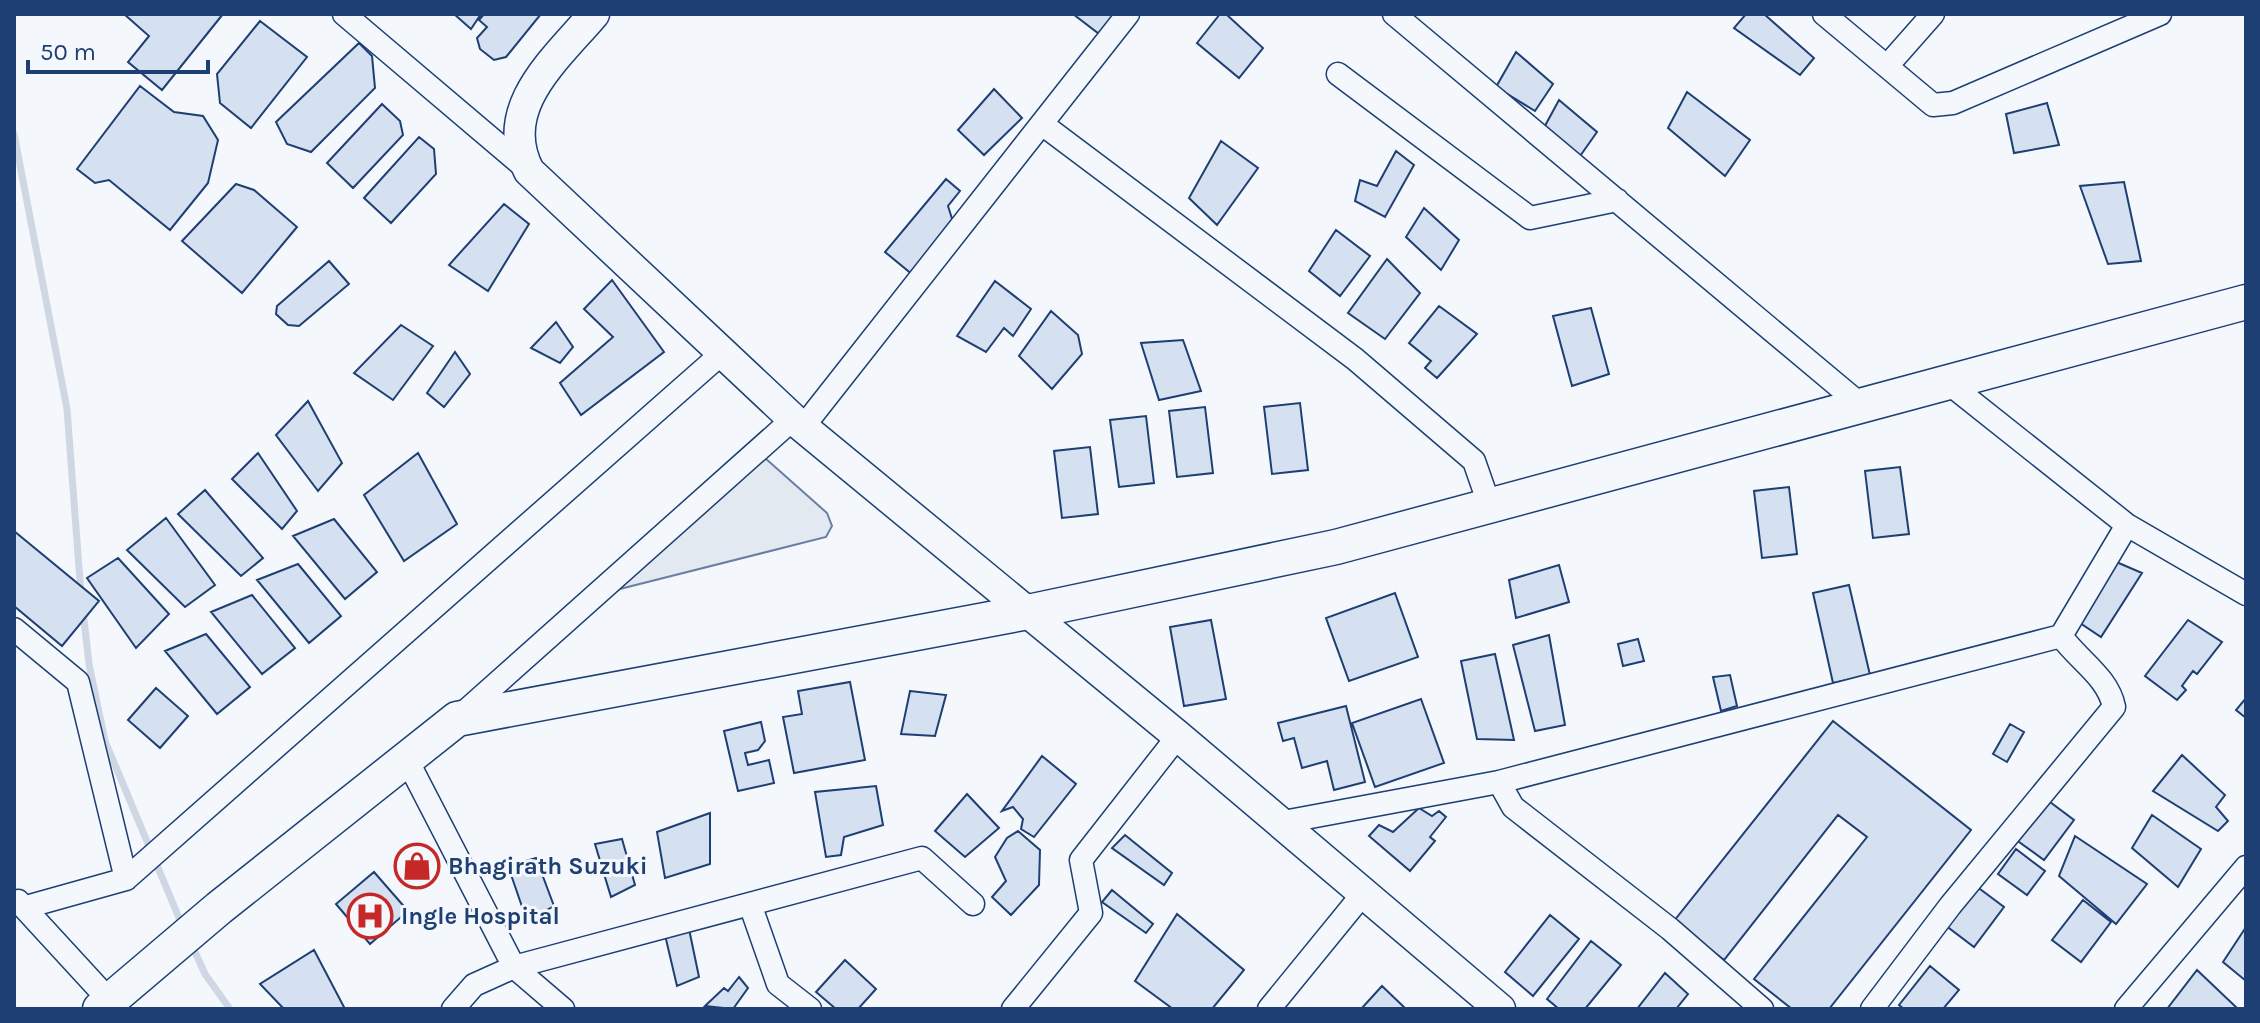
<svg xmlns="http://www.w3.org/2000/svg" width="2260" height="1023" viewBox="0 0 2260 1023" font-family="Karla,sans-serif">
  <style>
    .green { fill: #e3e9f0; stroke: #687fa3; stroke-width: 2 }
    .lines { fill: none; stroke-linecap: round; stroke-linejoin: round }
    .stream { stroke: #cfd7e4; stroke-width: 7 }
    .building { fill: #d5e0f0; stroke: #1d3f73; stroke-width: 2 }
    .street-casing { stroke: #1d3f73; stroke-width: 25 }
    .secondary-casing { stroke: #1d3f73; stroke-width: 33 }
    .primary-casing { stroke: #1d3f73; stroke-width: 37 }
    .street { stroke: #f4f7fb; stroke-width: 22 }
    .secondary { stroke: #f4f7fb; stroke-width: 30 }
    .primary { stroke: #f4f7fb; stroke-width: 34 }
    .labels { text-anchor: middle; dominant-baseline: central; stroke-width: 6; stroke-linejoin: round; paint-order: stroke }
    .poi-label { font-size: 24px; font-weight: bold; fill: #1d3f73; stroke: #f4f7fb; text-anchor: start }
  </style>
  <rect width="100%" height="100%" fill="#f4f7fb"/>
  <path class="green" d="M765 458 827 513 832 526 826 537 600 594Z"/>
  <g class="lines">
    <path class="stream" d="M14 134 67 409 81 594
      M83 611 89 664 105 741 182 925
      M191 943 205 974 230 1009"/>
  </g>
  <path class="building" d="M223 14 162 90 128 62 149 36 124 14Z
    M454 14H481L471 29Z
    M484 14H541L506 57 494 60 480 49 477 38 487 27 479 20Z
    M1073 14H1125L1107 40Z
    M1220 14H1226L1263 48 1239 78 1197 43Z
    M1746 14H1764L1814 58 1800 75 1734 28Z
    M260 21 307 57 251 128 220 103 217 74Z
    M359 43 372 56 375 88 311 152 287 144 276 122Z
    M1516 52 1553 84 1535 111 1496 87Z
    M140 86 174 112 203 116 218 140 208 183 170 230 109 180 95 183 77 169Z
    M994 89 1022 118 984 155 958 130Z
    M1687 92 1750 140 1725 176 1668 128Z
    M1559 100 1597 132 1578 159 1540 135Z
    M2047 103 2059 145 2014 153 2006 114Z
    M382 104 400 121 403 135 353 188 327 163Z
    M419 137 434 149 436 174 391 223 364 198Z
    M1221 141 1258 168 1217 225 1189 198Z
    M1396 151 1414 165 1385 217 1355 201 1360 180 1377 186Z
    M946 179 960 191 948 206 954 225 913 275 885 252Z
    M2124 182 2141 261 2108 264 2080 186Z
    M236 184 254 190 297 227 242 293 182 241Z
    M504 204 529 224 488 291 449 265Z
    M1424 208 1459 240 1441 270 1406 237Z
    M1336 230 1370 256 1340 296 1309 271Z
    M1387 259 1420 293 1385 339 1348 313Z
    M329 261 349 284 299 326 288 325 276 314 277 306Z
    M612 280 664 352 581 415 560 383 613 337 584 309Z
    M995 281 1031 309 1013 336 1004 328 986 352 957 336Z
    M1439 306 1477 334 1437 378 1425 368 1431 361 1409 343Z
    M1591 308 1609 374 1572 386 1553 316Z
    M1051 311 1078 335 1082 354 1052 389 1019 356Z
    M556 322 573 347 560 363 531 348Z
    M401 325 433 346 393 400 354 373Z
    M1183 340 1201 391 1159 400 1141 343Z
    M455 352 470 374 444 407 427 393Z
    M308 401 342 463 318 491 276 435Z
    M1300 403 1308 470 1272 474 1264 407Z
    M1205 407 1213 473 1177 477 1169 411Z
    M1146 416 1154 483 1119 487 1110 420Z
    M1090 447 1098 514 1062 518 1054 451Z
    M258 453 297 511 282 529 232 479Z
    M418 453 457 524 404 561 364 495Z
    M1900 467 1909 534 1873 538 1865 471Z
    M1789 487 1797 554 1762 558 1754 491Z
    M205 490 263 558 241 576 178 514Z
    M166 518 215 585 185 607 127 550Z
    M334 519 377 572 345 599 293 536Z
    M14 531 99 601 62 646 14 606Z
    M118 558 169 614 136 648 87 578Z
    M2114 561 2142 573 2101 637 2077 621Z
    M298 564 341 616 309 643 257 580Z
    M1559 565 1569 602 1516 618 1509 580Z
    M1849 585 1870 675 1833 683 1813 593Z
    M1395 593 1418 657 1349 681 1326 618Z
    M252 595 295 648 262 674 211 612Z
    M1211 620 1226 699 1184 706 1170 627Z
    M2188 620 2222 642 2197 674 2193 671 2182 686 2186 690 2177 700 2145 676Z
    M206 634 250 687 217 714 165 651Z
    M1549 635 1565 725 1535 731 1513 645Z
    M1638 639 1644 661 1623 666 1618 644Z
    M1495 654 1514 740 1477 739 1461 661Z
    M1730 675 1737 706 1721 711 1713 677Z
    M850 682 865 760 794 773 783 717 802 714 798 691Z
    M156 688 188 716 160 748 128 720Z
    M910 691 946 695 935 736 901 734Z
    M2246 698V718L2236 710Z
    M1421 699 1444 763 1375 787 1352 723Z
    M1346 706 1365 782 1334 790 1327 761 1302 768 1294 738 1283 741 1278 723Z
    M1833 721 1971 830 1829 1009H1792L1754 979 1867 837 1838 815 1724 960 1674 921Z
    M761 722 765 741 758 750 745 753 748 765 769 760 774 783 738 791 724 731Z
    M2010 724 2024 732 2007 762 1993 754Z
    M2182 755 2225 795 2216 807 2228 821 2218 831 2153 791Z
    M1042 756 1076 784 1034 837 1021 829 1023 819 1013 807 1002 811Z
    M876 786 883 825 844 837 841 855 826 857 815 792Z
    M967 794 999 828 965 857 935 831Z
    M2046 799 2074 820 2044 860 2015 839Z
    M1419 808 1432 816 1439 811 1446 817 1430 837 1435 841 1410 871 1369 836 1379 825 1393 832Z
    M710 813V864L665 878 657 832Z
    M2152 815 2201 849 2178 887 2132 848Z
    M1018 831 1040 850 1039 885 1011 915 992 897 1006 881 995 857 1007 838Z
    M1125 835 1172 873 1164 885 1112 848Z
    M2075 836 2147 884 2116 924 2059 876Z
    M622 839 635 885 611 897 595 844Z
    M2016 849 2045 871 2027 895 1998 874Z
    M536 858 554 906 527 921 508 866Z
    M374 872 408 911 370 944 336 904Z
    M1976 886 2004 907 1974 947 1945 925Z
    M1112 890 1153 924 1146 933 1102 902Z
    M2083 900 2111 922 2081 962 2052 940Z
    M1177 914 1244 970 1212 1009H1173L1135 981Z
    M1550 915 1579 939 1533 996 1505 972Z
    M2246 927V981L2223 962Z
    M689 929 699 977 677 986 665 935Z
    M1591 941 1621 965 1585 1009H1559L1547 999Z
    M314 950 345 1009H284L260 984Z
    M845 960 876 989 858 1009H836L816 992Z
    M1930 966 1959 990 1943 1009H1904L1899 1005Z
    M2197 970 2237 1008 2236 1009H2167Z
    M1665 973 1688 994 1676 1009H1637Z
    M739 977 748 988 733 1009 705 1006 724 988 728 991Z
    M1382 986 1406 1009H1361Z"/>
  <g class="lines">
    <g class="street-casing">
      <path id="street" d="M344 14 528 170
        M1394 14 1861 405
        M1824 14 1933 105 1953 103 2160 14
        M1888 65 1933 14
        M1338 74 1530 218 1617 200
        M1042 124 1355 359 1474 461 1489 504
        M803 427 1128 14
        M2127 525 2246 594
        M14 629 78 682 126 879
        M460 716 793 419
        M405 756 514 967 563 1009
        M1499 782 1513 807 1670 929 1762 1009
        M1278 823 1499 782 2061 636 2127 525 1947 382
        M18 901 109 1000
        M750 904 778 984 810 1009
        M26 907 126 879 720 355
        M453 1009 474 985 514 967 922 858 973 904
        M1013 1009 1091 913 1081 860 1178 736
        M1269 1009 1362 895
        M1872 1009 1950 906 2114 707C2108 677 2079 661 2061 636
        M2126 1009 2246 867"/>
    </g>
    <g class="secondary-casing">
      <path id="secondary" d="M594 14C556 59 496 108 529 171L793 419 1178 736 1500 1009"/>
    </g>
    <g class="primary-casing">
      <path id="primary" d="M100 1009 219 908 457 719 1028 612 1336 547 2246 302"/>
    </g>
    <use href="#street" class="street"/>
    <use href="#secondary" class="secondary"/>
    <use href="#primary" class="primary"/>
  </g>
  <defs>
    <g id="shop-ring" transform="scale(2.3)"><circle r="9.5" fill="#f4f7fb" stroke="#c62828" stroke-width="1.5"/><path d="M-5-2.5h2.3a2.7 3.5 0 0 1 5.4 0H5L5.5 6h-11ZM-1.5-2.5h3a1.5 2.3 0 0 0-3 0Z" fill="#c62828"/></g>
    <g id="hospital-ring" transform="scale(2.3)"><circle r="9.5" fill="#f4f7fb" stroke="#c62828" stroke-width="1.5"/><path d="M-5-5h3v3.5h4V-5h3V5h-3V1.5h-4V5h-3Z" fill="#c62828"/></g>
  </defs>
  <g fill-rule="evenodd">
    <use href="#shop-ring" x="417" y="866"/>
    <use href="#hospital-ring" x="370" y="916"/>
  </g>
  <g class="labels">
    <g class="poi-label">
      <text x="448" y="866">Bhagirath Suzuki</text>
      <text x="401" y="916">Ingle Hospital</text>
    </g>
  </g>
  <rect width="2260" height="1023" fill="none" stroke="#1d3f73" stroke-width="32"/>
  <path d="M28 60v12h180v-12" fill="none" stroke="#1d3f73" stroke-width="4"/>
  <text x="40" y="60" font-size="24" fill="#1d3f73" stroke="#f4f7fb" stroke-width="6" paint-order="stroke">50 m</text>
</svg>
